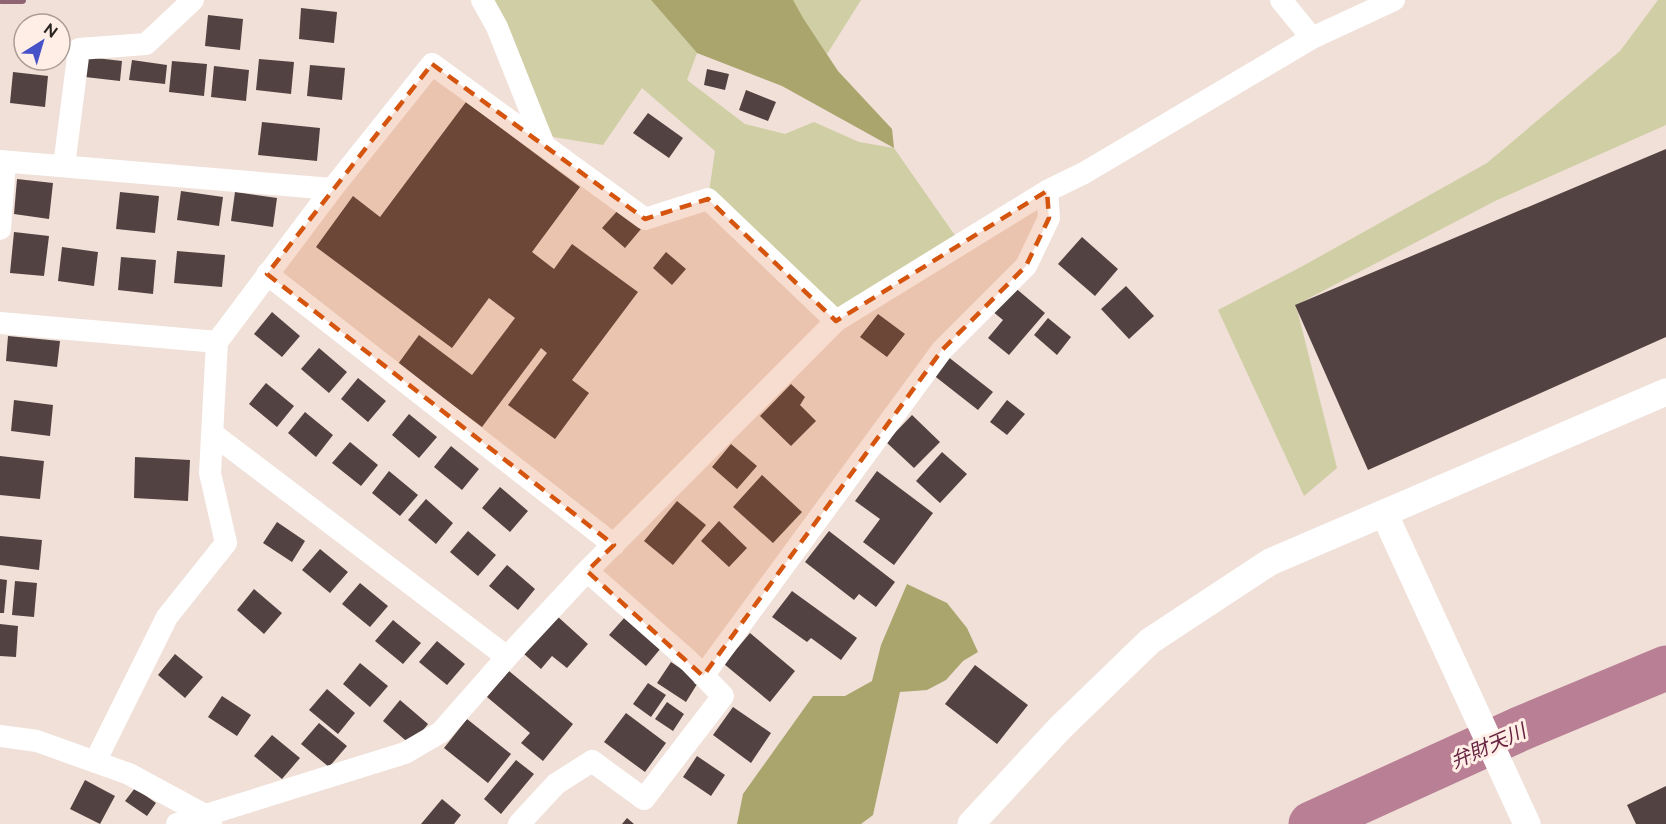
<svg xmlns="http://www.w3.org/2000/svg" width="1666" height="824" viewBox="0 0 1666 824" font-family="Raleway,'Noto Sans JP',sans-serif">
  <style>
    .green { fill: #d0cea4 }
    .forest { fill: #a9a56d }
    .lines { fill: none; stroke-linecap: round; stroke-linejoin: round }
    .stream { stroke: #8f6473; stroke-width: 8 }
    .river { stroke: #b97f95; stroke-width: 45 }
    .building { fill: #524342 }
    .minor { stroke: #fff; stroke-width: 22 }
    .tertiary { stroke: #fff; stroke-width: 27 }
    .marked { fill: #d5540e; fill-opacity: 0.2; stroke: #d5540e; stroke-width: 4.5; stroke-dasharray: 12 8; stroke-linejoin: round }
    .labels { text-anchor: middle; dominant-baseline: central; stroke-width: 6; stroke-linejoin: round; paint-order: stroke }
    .water-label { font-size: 20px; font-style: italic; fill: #672141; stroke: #feeee5 }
  </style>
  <rect width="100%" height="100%" fill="#f0e0d8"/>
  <path class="green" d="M491 0H651L697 53 687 80 745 124 785 134 814 122 859 142 894 148 961 244 836 321 708 199 715 151 642 88 603 145 553 137Z
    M789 0H861L827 54Z
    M1658 0H1666V125L1495 201 1296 305 1337 468 1304 496 1218 310 1301 267 1487 163 1620 51Z"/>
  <path class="forest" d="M651 0H793L803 18 838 71 892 129 894 148 782 86 697 53Z
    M907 584 947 603 967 628 978 652 963 661 946 680 927 690 900 692 873 815 861 824H737L743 794 813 696H845L872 681 881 645Z"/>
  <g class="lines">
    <path class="stream" d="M2 0H22"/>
    <path class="river" d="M1311 824 1522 728 1666 668"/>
  </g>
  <path class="building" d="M301 8 337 12 334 43 299 39Z
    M208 15 243 19 240 50 205 46Z
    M87 57 122 61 120 81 85 77Z
    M259 59 294 62 291 94 256 90Z
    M132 60 167 65 165 84 129 80Z
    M172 61 207 64 204 96 169 92Z
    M310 65 345 68 342 100 307 96Z
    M214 66 249 70 246 101 211 97Z
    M707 69 729 74 725 90 704 85Z
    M13 72 48 76 45 107 10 103Z
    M746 90 776 102 768 121 739 110Z
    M466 102 580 187 532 252 554 269 572 244 638 292 572 380 589 393 555 439 508 405 547 353 541 348 482 427 398 364 419 335 472 375 515 318 489 298 452 348 316 247 353 196 380 217Z
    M648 113 683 138 669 158 633 133Z
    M262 122 320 128 317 161 258 155Z
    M1666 149V337L1368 470 1295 305Z
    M17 179 53 183 49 219 14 214Z
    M181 191 223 197 219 226 177 220Z
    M120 192 159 196 155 233 116 229Z
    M235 192 277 198 273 227 231 221Z
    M619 209 641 229 625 248 602 228Z
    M14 232 49 236 44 276 10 273Z
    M1082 237 1118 269 1095 296 1058 264Z
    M62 247 98 252 94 286 58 281Z
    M177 251 225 255 222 287 174 283Z
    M666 252 686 269 672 285 653 268Z
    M121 257 156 260 153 294 118 290Z
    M1013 286 1045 313 1009 355 988 338 1003 320 992 311Z
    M1126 286 1154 316 1129 339 1101 309Z
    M272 312 300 336 282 357 254 334Z
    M878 314 905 334 887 357 860 337Z
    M1048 318 1071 337 1057 355 1034 335Z
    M8 336 60 341 57 367 6 361Z
    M319 348 347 372 329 393 301 369Z
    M947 356 993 392 978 410 932 374Z
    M358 378 386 401 368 422 341 399Z
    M266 383 294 406 277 427 249 404Z
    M791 384 805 397 800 405 816 421 791 446 760 416Z
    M14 400 53 405 50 436 11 431Z
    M1007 400 1025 414 1007 435 990 422Z
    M305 412 333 435 316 457 288 433Z
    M409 414 437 437 419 458 392 435Z
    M912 415 940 442 914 468 886 442Z
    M350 442 378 465 361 486 332 463Z
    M731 444 757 466 737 489 712 467Z
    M451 446 479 469 462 490 434 467Z
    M942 452 967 474 940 503 916 481Z
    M0 456 44 461 40 499 0 495Z
    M135 457 190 460 188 501 134 498Z
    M389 471 418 495 400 516 372 493Z
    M877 471 933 513 894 565 863 542 880 519 855 501Z
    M762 475 802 512 773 543 733 507Z
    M500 487 528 511 510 532 482 508Z
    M426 499 453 523 436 544 408 520Z
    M677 501 706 525 673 565 644 541Z
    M719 521 747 548 729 567 701 541Z
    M277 522 305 541 292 562 263 543Z
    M468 531 496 555 478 576 450 552Z
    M829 531 895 582 876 607 859 594 854 600 805 562Z
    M0 536 42 540 39 570 0 565Z
    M320 549 348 572 330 593 302 570Z
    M507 565 535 589 518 610 489 586Z
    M0 579 7 580 4 613H0Z
    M15 581 37 583 34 617 12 615Z
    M360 583 388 606 370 627 342 604Z
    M254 589 282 613 264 634 237 610Z
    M792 591 857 638 841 660 811 638 807 642 772 617Z
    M557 616 588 644 567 668 552 656 541 669 524 654Z
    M625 617 661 648 646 666 609 635Z
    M393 620 421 643 403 664 375 641Z
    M0 624 18 626 16 657 0 656Z
    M750 633 795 671 770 702 724 664Z
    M437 641 465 664 447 685 419 662Z
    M175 654 203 677 185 698 158 675Z
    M671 662 699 681 686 702 657 683Z
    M360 663 388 686 370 707 343 684Z
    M975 665 1028 705 997 744 945 704Z
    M509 671 573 724 543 761 521 743 530 733 487 697Z
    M648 683 666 695 651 717 633 704Z
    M327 689 355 713 338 734 309 710Z
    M222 696 251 715 237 736 208 717Z
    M400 700 428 724 411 745 383 721Z
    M667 702 684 714 673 731 655 719Z
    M733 707 771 733 751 763 713 735Z
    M626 713 666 743 645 772 604 742Z
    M467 719 511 754 488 783 444 748Z
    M319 723 347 746 329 767 301 744Z
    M272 735 300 758 282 779 254 756Z
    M697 756 725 775 711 796 683 777Z
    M516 760 534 774 501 814 484 799Z
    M85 780 115 796 100 824 70 809Z
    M1666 786V824H1636L1627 805Z
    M135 788 156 803 147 816 125 801Z
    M442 799 461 815 454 824H421Z
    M627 818 634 824H622Z"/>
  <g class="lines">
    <path class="minor" d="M482 0 497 27 544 145
      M1281 0 1312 38
      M0 161 332 189
      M64 166 79 49 146 44 193 0
      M0 229 5 162
      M267 274 614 545
      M0 323 217 342
      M213 434 507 657
      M703 676 942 350 1026 266 1049 218 1047 191
      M0 736 37 741 129 774 212 819
      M95 762 167 617 226 543 210 473 217 342 332 189 432 64 645 219 708 199 836 321
      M177 824 405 753 441 732 507 657 587 571 836 321 1047 191 1084 173 1312 38 1394 0
      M519 824 556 784 592 761 644 799 723 696 688 660 587 571"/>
    <path class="tertiary" d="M1384 513 1527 824
      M971 824 1060 728 1150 641 1270 562 1666 392"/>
  </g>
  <path class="marked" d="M432 64 645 219 708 199 836 321 1047 191 1049 218 1026 266 942 350 703 676 587 571 614 545 267 274Z"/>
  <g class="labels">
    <g class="water-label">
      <text transform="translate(1488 746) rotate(-24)">弁財天川</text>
    </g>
  </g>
  <g transform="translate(42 42) rotate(37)"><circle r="28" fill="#feeee5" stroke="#aa9e97" stroke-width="1.5"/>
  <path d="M0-4.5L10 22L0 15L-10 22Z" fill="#4652c7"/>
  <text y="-9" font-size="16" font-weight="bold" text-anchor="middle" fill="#2c2623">N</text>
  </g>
</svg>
